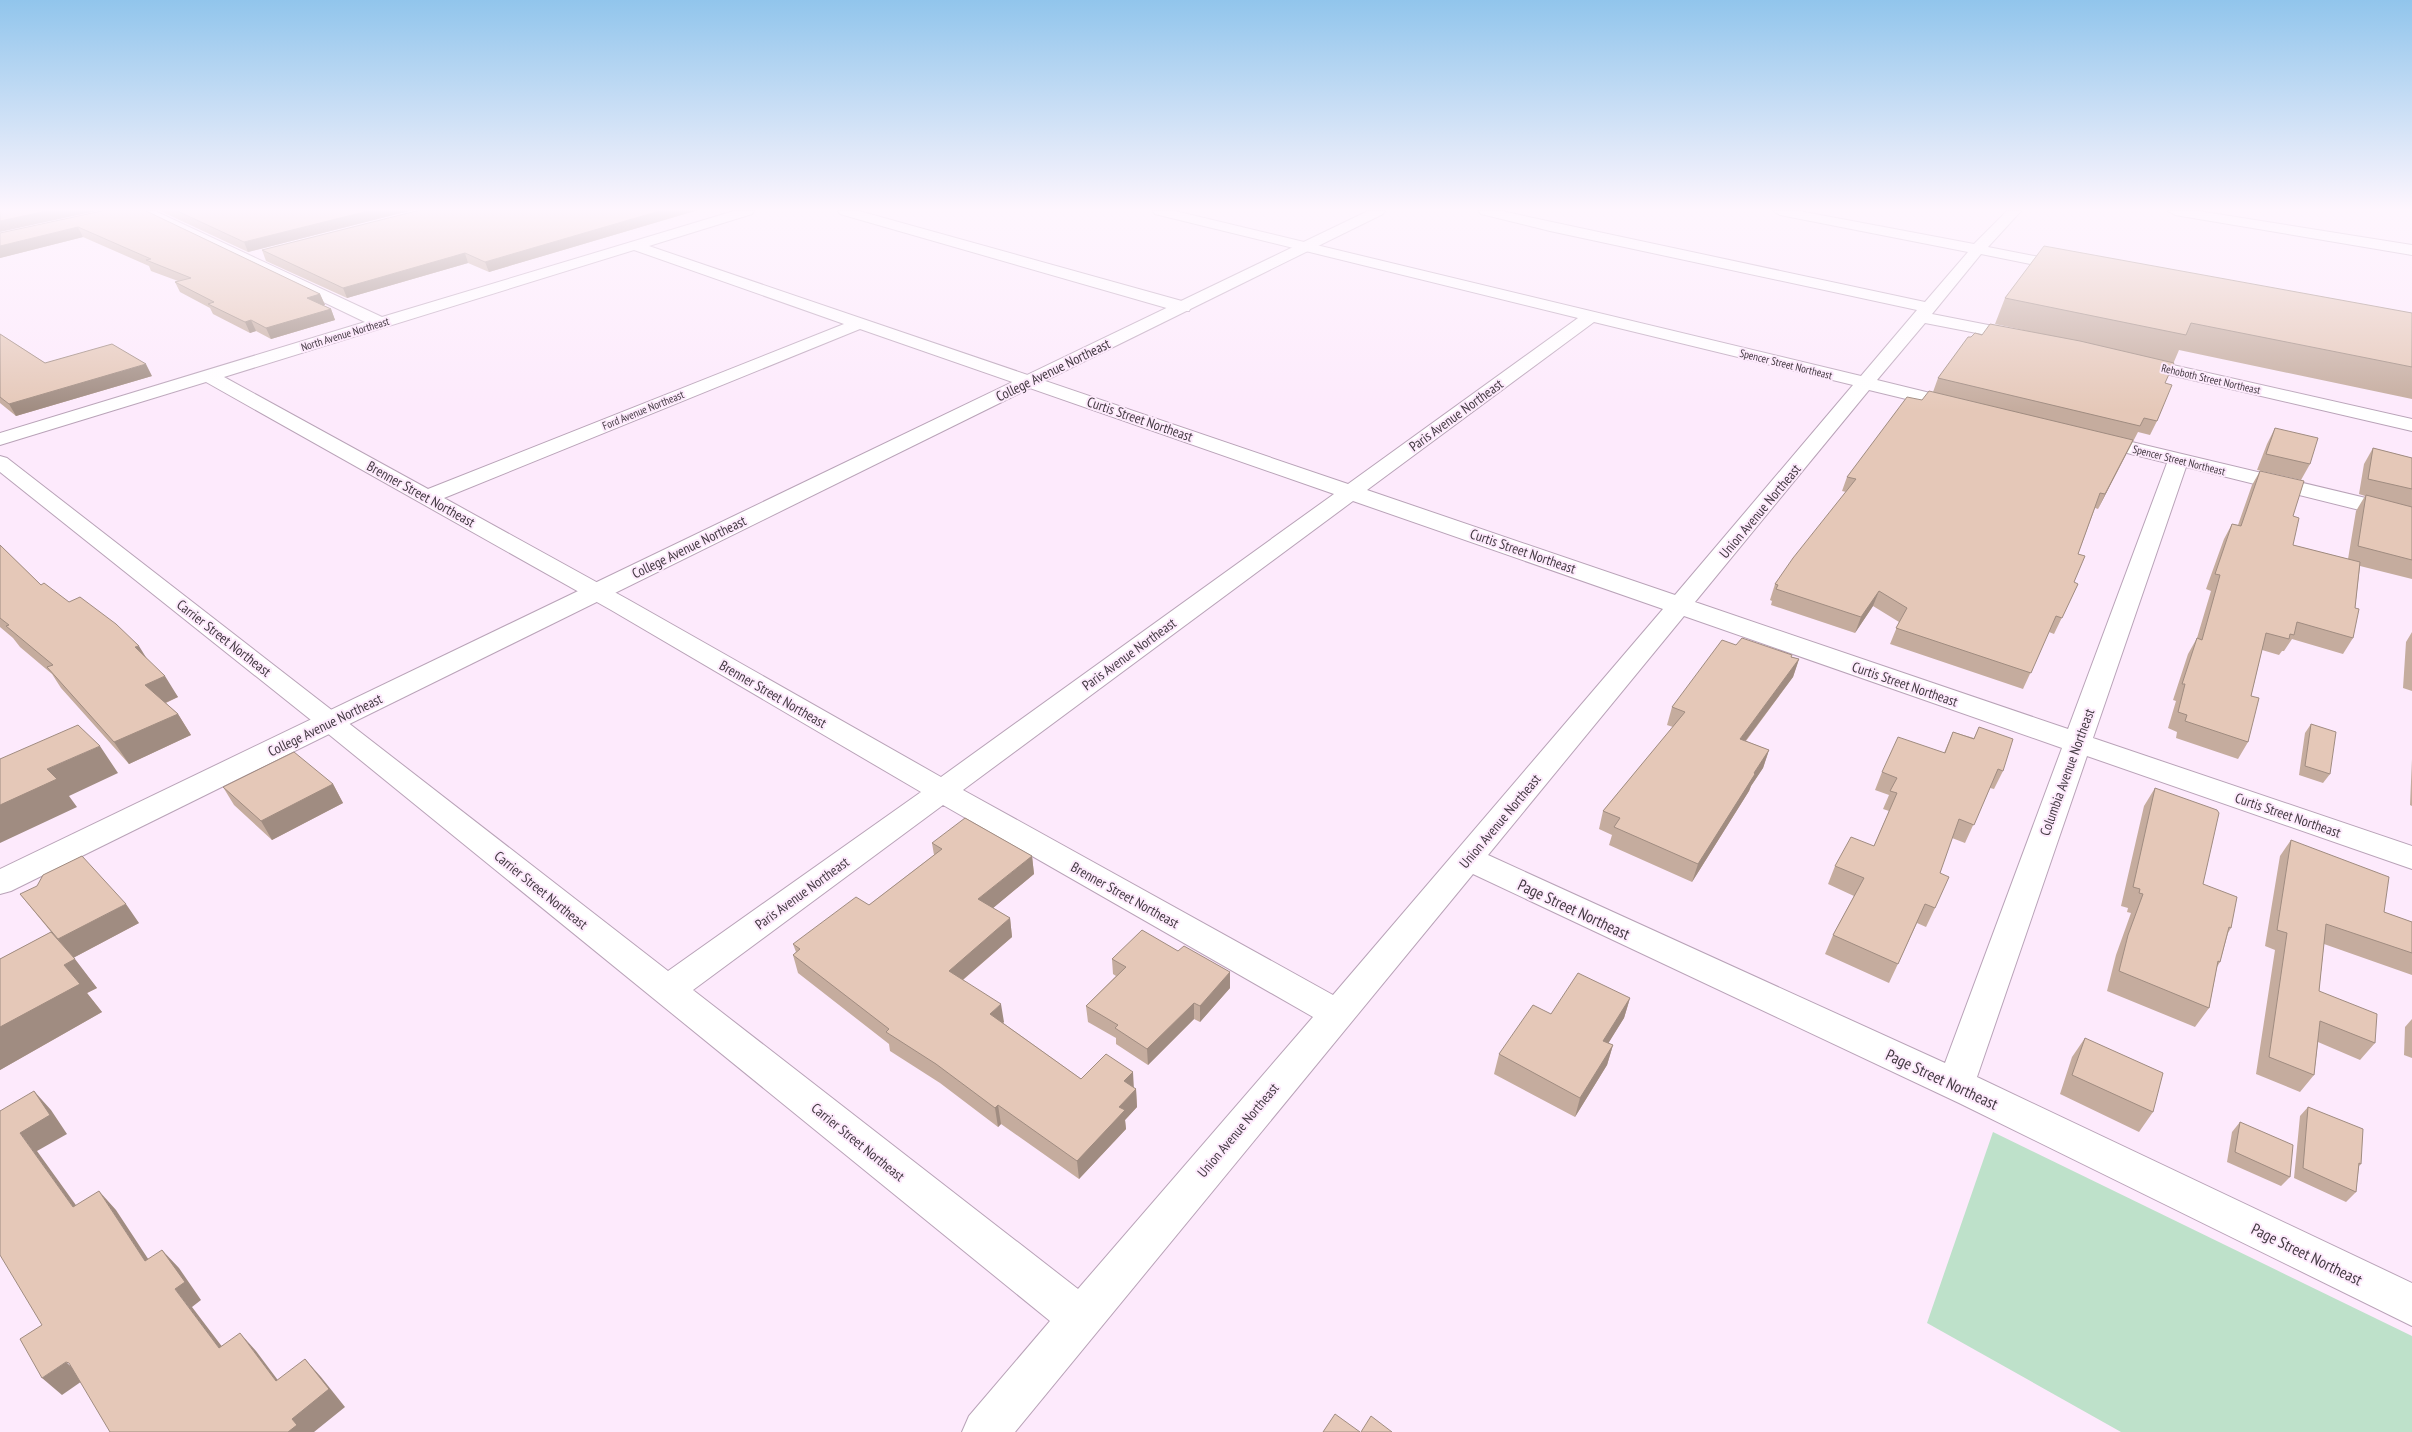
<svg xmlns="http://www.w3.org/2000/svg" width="2412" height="1432" viewBox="0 0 2412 1432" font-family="'PT Sans Narrow',sans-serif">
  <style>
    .green { fill: #bee1ca }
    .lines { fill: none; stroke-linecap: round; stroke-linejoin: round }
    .minor-casing { stroke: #b9a3b8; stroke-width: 2 }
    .tertiary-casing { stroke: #b9a3b8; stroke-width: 2 }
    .minor { fill: #fff; fill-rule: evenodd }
    .tertiary { fill: #fff; fill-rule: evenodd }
    .wall { fill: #c5ac9e }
    .shaded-wall { fill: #a08c81 }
    .building { fill: #e5c8b8; stroke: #a08c81 }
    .labels { text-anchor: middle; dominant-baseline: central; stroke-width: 4; stroke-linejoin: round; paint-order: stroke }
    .far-street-label { font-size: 11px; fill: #433942; stroke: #fdeafc }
    .street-label { font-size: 14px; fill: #433942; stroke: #fdeafc }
    .near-street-label { font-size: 16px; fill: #433942; stroke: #fdeafc }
  </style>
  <rect width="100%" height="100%" fill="#fdeafc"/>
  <path class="green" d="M1993 1132 2412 1336V1432H2121L1927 1323Z"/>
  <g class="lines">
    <g class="minor-casing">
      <path id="minor" d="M138 211H155L382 317 734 211H754L752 214 649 246 1348 484 1578 318 1155 214 1153 211H1175L1861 376 1917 310 1550 231 1481 214 1479 211H1501L1925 302 1968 252 1780 215 1773 211H1799L1974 244 2007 211H2021L1988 247 2075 264 2078 267 2075 270 2070 272 1981 254 1932 314 2029 333 2032 337 2029 341 2023 342 1925 323 1877 380 1967 402 1970 406 1967 410 1960 412 1869 390 1695 602 2068 729 2167 463 2087 443 2084 439 2087 435 2094 433 2412 509V523L2186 467 2093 738 2412 846V869L2087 756 1977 1077 2412 1283V1326L1959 1103 1473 874 1015 1432H962L969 1416 1050 1321 321 728 0 472V456L7 458 668 971 921 792 611 610 206 382 0 445V433L365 322 140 214ZM634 250 844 324 428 489 224 377ZM1594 322 1853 385 1675 595 1367 490ZM860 329 1334 494 941 777 629 600 444 498ZM1353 501 1663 609 1333 995 963 790ZM1684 616 2062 748 1945 1063 1488 855ZM943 805 1313 1017 1078 1289 693 990Z
        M838 211H859L1189 303 1191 307 1189 311H1177L840 214Z
        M2168 211H2198L2412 245V255L2175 215Z
        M2133 356 2412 419V431L2127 365 2124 361 2127 357Z"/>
    </g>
    <g class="tertiary-casing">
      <path id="tertiary" d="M1368 211H1385L1383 214 11 891 0 894V869Z"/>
    </g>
    <use href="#minor" class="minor"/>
    <use href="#tertiary" class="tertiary"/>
  </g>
  <path class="wall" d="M106 210 320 294 325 305H323L331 309 335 320 271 339 256 331 250 333 213 314 210 308 180 292 175 282 178 281 151 271 149 266 83 237 0 258V233Z
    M158 210H413L248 252Z
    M698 210 489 272 468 263 347 298 266 261 262 250Z
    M2005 298 2412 313V399L2179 350 2165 383 2157 421 2150 435 2138 432 2098 509 2095 508 2078 554 2074 582 2078 584 2054 634 2049 632 2023 689 1890 644 1899 622 1873 606 1855 633 1771 605 1772 601 1770 600 1775 584 1846 492 1842 491 1847 477 1922 400 1933 392 1938 378 1982 335 2023 330 1995 324Z
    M0 334 45 363 152 376 16 416 0 403Z
    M2275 428 2310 464 2301 480 2257 470 2267 444Z
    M2373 448 2412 458V579L2360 566 2355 608 2353 638 2343 654 2292 639 2284 651H2282L2279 655 2262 650 2251 696 2248 742 2238 759 2176 738 2177 732 2168 728 2176 701 2173 700 2188 654 2197 638 2211 591 2206 589 2224 539 2232 524 2238 525 2252 485 2260 471 2293 516V545L2348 559 2356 511 2365 496 2359 494 2364 464Z
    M0 545 41 585 146 658 178 697 166 703 178 714 191 735 129 764 61 688 52 674 20 647 13 638 0 627Z
    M2412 632V691L2403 688 2406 642Z
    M1736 645 1792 657 1799 659 1793 677 1746 741 1769 750 1763 768 1751 786 1749 791 1692 882 1609 845 1612 835 1599 829 1603 811 1673 727 1667 725 1672 707Z
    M2311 724 2330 774 2323 783 2299 775 2305 733Z
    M1979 727 2003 771 1994 789 1990 788 1965 843 1952 838 1940 873 1935 908 1926 927 1917 923 1889 983 1825 954 1833 935 1854 896 1828 884 1835 866 1874 846 1889 811 1883 809 1889 795 1875 790 1882 772 1944 753 1953 732 1974 738Z
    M2412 759V806L2410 805Z
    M333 784 343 803 272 840 234 805 223 787Z
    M2155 788 2203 884 2231 928 2228 933 2220 962 2217 967 2209 1008 2195 1027 2107 991 2116 955 2131 913 2127 912 2128 908 2121 906 2144 806Z
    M2291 840 2384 912 2412 922V975L2324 944 2319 991 2375 1043 2360 1060 2318 1042 2314 1075 2300 1092 2256 1074 2275 950 2265 946 2280 856Z
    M932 843 1032 856 1034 874 993 908 1010 918 1012 937 963 980 1004 1022 1003 1023 1081 1079 1134 1088 1136 1089 1137 1107 1125 1120 1126 1129 1079 1179 1001 1124 998 1127 940 1083 890 1051 889 1044 798 973 793 955 796 952 793 944 869 905 934 855Z
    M20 894 139 923 73 958 97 988 87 993 102 1012 0 1070V959L51 932Z
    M1178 951 1230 972V988L1200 1022 1194 1019 1148 1065 1116 1044V1038L1088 1022 1086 1006 1116 976 1113 974 1112 959Z
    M1630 998 1624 1018 1608 1043 1613 1045 1607 1065 1575 1117 1494 1074 1499 1054 1551 1014Z
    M2412 1019V1058L2404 1055 2405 1027Z
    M2085 1038 2153 1112 2139 1132 2060 1094 2072 1057Z
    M2308 1107 2361 1164 2359 1166 2356 1192 2346 1202 2294 1178 2300 1116Z
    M2240 1122 2290 1177 2281 1186 2227 1162 2232 1132Z"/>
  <path class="shaded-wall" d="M51 210H101L0 232V221Z
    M372 210H413L248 252 244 242Z
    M663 210H698L489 272 485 262Z
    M78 227 83 237 0 258V246Z
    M465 253 468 263 347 298 343 288Z
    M320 294 325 305 312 309 307 298Z
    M331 309 335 320 271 339 266 328Z
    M251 320 256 331 250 333 245 322Z
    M146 364 152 376 16 416 9 404Z
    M2133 440 2126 454 2098 509 2105 494Z
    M1879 591 1873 606 1855 633 1861 617Z
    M139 646 152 667 135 647Z
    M1799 659 1793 677 1734 756 1740 739Z
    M165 676 178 697 158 706 145 685Z
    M178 714 191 735 129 764 114 742Z
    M100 746 118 773 69 796 77 807 0 843V805L47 769Z
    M1769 750 1763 768 1751 786 1749 791 1692 882 1698 864 1754 773Z
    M333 784 343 803 272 840 261 821Z
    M1032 856 1034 874 981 918 978 899Z
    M126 904 139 923 73 958 58 939Z
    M1010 918 1012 937 952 989 949 971Z
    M75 959 97 988 87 993 102 1012 0 1070V1027L64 965Z
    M1230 972V988L1200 1022V1006Z
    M1630 998 1624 1018 1598 1060 1603 1041Z
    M1194 1003V1019L1148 1065 1147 1049Z
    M1001 1004 1004 1022 993 1032 990 1014Z
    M1613 1045 1607 1065 1575 1117 1580 1098Z
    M1133 1072 1134 1090 1124 1081Z
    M1136 1089 1137 1107 1125 1120 1126 1129 1079 1179 1077 1161 1119 1107Z
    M34 1091 51 1110 67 1134 37 1151 91 1226 73 1207 20 1133Z
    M998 1105 1001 1124 998 1127 995 1108Z
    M99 1191 116 1210 162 1280 145 1261Z
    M162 1250 179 1268 201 1300 192 1307 236 1365 219 1348 175 1289Z
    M240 1333 256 1351 292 1399 276 1381Z
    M305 1359 321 1377 345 1407 314 1432H288L292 1419Z
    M66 1362 85 1379 62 1395 42 1378Z"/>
  <path class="building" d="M0 210H51L0 221Z
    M106 210H144L320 294 307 298 331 309 266 328 251 320 245 322 208 304 214 302 175 282 191 278 146 260 151 259 78 227 0 246V233Z
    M175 210H372L244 242Z
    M420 210H663L485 262 465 253 343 288 262 250Z
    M2044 246 2412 313V367L2191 323 2186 335 2005 298Z
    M1990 324 2080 341 2174 363 2165 383 2172 385 2157 421 2144 418 2140 426 1938 378 1968 337H1971L1975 333 1982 335Z
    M0 334 45 363 112 344 146 364 9 404 0 397Z
    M1929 391 2133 440 2105 494 2100 493 2078 554 2085 556 2074 582 2078 584 2062 618 2056 616 2031 673 1896 628 1907 608 1879 591 1861 617 1776 589 1778 585 1775 584 1793 558 1856 479 1847 477 1907 397 1922 400Z
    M2275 428 2318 438 2310 464 2266 454Z
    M2373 448 2412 458V489L2368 479Z
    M2260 471 2304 481 2293 516 2299 518 2293 545 2360 562 2355 608 2359 609 2353 638 2297 622 2294 635 2290 634 2289 639 2266 633 2251 696 2259 698 2248 742 2185 721 2187 715 2178 712 2185 684H2182L2197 638 2202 640 2220 575 2215 574 2232 524 2241 526Z
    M2366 495 2412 507V560L2358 546Z
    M0 545 41 585 44 583 69 602 80 597 116 624 139 646 135 647 165 676 145 685 178 714 114 742 47 667 53 665 6 626 9 625 0 618Z
    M1742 638 1792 655 1791 657 1799 659 1740 739 1769 750 1754 773 1755 774 1698 864 1614 827 1620 818 1603 811 1685 712 1672 707 1722 640 1736 645Z
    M2311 724 2336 732 2330 774 2305 766Z
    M78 725 100 746 47 769 57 779 0 805V759Z
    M1979 727 2013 739 2003 771 1998 769 1974 825 1959 819 1940 873 1949 877 1935 908 1925 904 1898 964 1833 935 1864 878 1835 866 1851 837 1874 846 1897 793 1890 791 1897 778 1882 772 1898 737 1945 753 1953 732 1974 739Z
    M294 752 333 784 261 821 223 787Z
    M2155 788 2217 810 2219 813 2203 884 2237 897 2231 928 2229 927 2220 962 2218 961 2209 1008 2119 971 2128 935 2143 894 2139 893 2140 889 2133 887Z
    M965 818 1032 856 978 899 1010 918 949 971 1001 1004 990 1014 1081 1079 1106 1054 1133 1072 1124 1081 1136 1089 1119 1107 1125 1110 1077 1161 998 1105 995 1108 936 1064 886 1032 889 1029 793 955 800 949 793 944 856 897 869 905 942 849 932 843Z
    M2291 840 2389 877 2384 912 2412 922V953L2326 924 2319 991 2377 1014 2375 1043 2320 1021 2314 1075 2269 1057 2287 933 2277 930Z
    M82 856 126 904 58 939 20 894 37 886 43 875Z
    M1142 930 1178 951 1184 946 1230 972 1200 1006 1194 1003 1147 1049 1115 1028 1118 1025 1086 1006 1126 967 1112 959Z
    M51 932 75 959 64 965 80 984 0 1027V959Z
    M1578 973 1630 998 1603 1041 1613 1045 1580 1098 1499 1054 1533 1005 1551 1014Z
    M2085 1038 2163 1073 2153 1112 2072 1075Z
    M34 1091 50 1115 20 1133 73 1207 99 1191 145 1261 162 1250 185 1282 175 1289 219 1348 240 1333 276 1381 305 1359 329 1389 292 1419 297 1425 288 1432H110L69 1363 66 1362 42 1378 20 1339 42 1325 0 1255V1111Z
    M2308 1107 2363 1129 2361 1164 2359 1163 2356 1192 2303 1168Z
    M2240 1122 2293 1145 2290 1177 2235 1152Z
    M1335 1414 1360 1432H1323Z
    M1371 1416 1392 1432H1361Z"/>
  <linearGradient id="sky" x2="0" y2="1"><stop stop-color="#91c5ec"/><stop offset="0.51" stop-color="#fef6fe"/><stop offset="1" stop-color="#fef6fe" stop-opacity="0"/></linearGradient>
  <rect width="2412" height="411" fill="url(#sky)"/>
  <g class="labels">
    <g class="far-street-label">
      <text transform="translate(345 334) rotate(-17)">North Avenue Northeast</text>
      <text transform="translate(1786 364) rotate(14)">Spencer Street Northeast</text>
      <text transform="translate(2211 379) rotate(13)">Rehoboth Street Northeast</text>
      <text transform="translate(643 410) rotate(-22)">Ford Avenue Northeast</text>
      <text transform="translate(2179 460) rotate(14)">Spencer Street Northeast</text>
    </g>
    <g class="street-label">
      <text transform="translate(1053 370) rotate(-26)">College Avenue Northeast</text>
      <text transform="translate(1456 415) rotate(-36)">Paris Avenue Northeast</text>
      <text transform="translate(1140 419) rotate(19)">Curtis Street Northeast</text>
      <text transform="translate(421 494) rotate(29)">Brenner Street Northeast</text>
      <text transform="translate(1760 511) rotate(-50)">Union Avenue Northeast</text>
      <text transform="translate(689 547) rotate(-26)">College Avenue Northeast</text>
      <text transform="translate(1523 551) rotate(19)">Curtis Street Northeast</text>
      <text transform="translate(224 638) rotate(38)">Carrier Street Northeast</text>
      <text transform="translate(1129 654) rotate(-36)">Paris Avenue Northeast</text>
      <text transform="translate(1905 684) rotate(19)">Curtis Street Northeast</text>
      <text transform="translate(773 694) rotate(30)">Brenner Street Northeast</text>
      <text transform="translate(325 725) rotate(-26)">College Avenue Northeast</text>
      <text transform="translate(2067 772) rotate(-70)">Columbia Avenue Northeast</text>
      <text transform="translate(2288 815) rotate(19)">Curtis Street Northeast</text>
      <text transform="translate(1500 821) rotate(-50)">Union Avenue Northeast</text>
      <text transform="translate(541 890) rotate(39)">Carrier Street Northeast</text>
      <text transform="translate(802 893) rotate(-36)">Paris Avenue Northeast</text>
      <text transform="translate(1125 895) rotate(29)">Brenner Street Northeast</text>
      <text transform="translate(1238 1130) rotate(-50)">Union Avenue Northeast</text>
      <text transform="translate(858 1142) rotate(39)">Carrier Street Northeast</text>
    </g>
    <g class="near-street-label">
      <text transform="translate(1574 909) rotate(25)">Page Street Northeast</text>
      <text transform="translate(1942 1079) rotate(25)">Page Street Northeast</text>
      <text transform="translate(2307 1254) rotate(26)">Page Street Northeast</text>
    </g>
  </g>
</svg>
